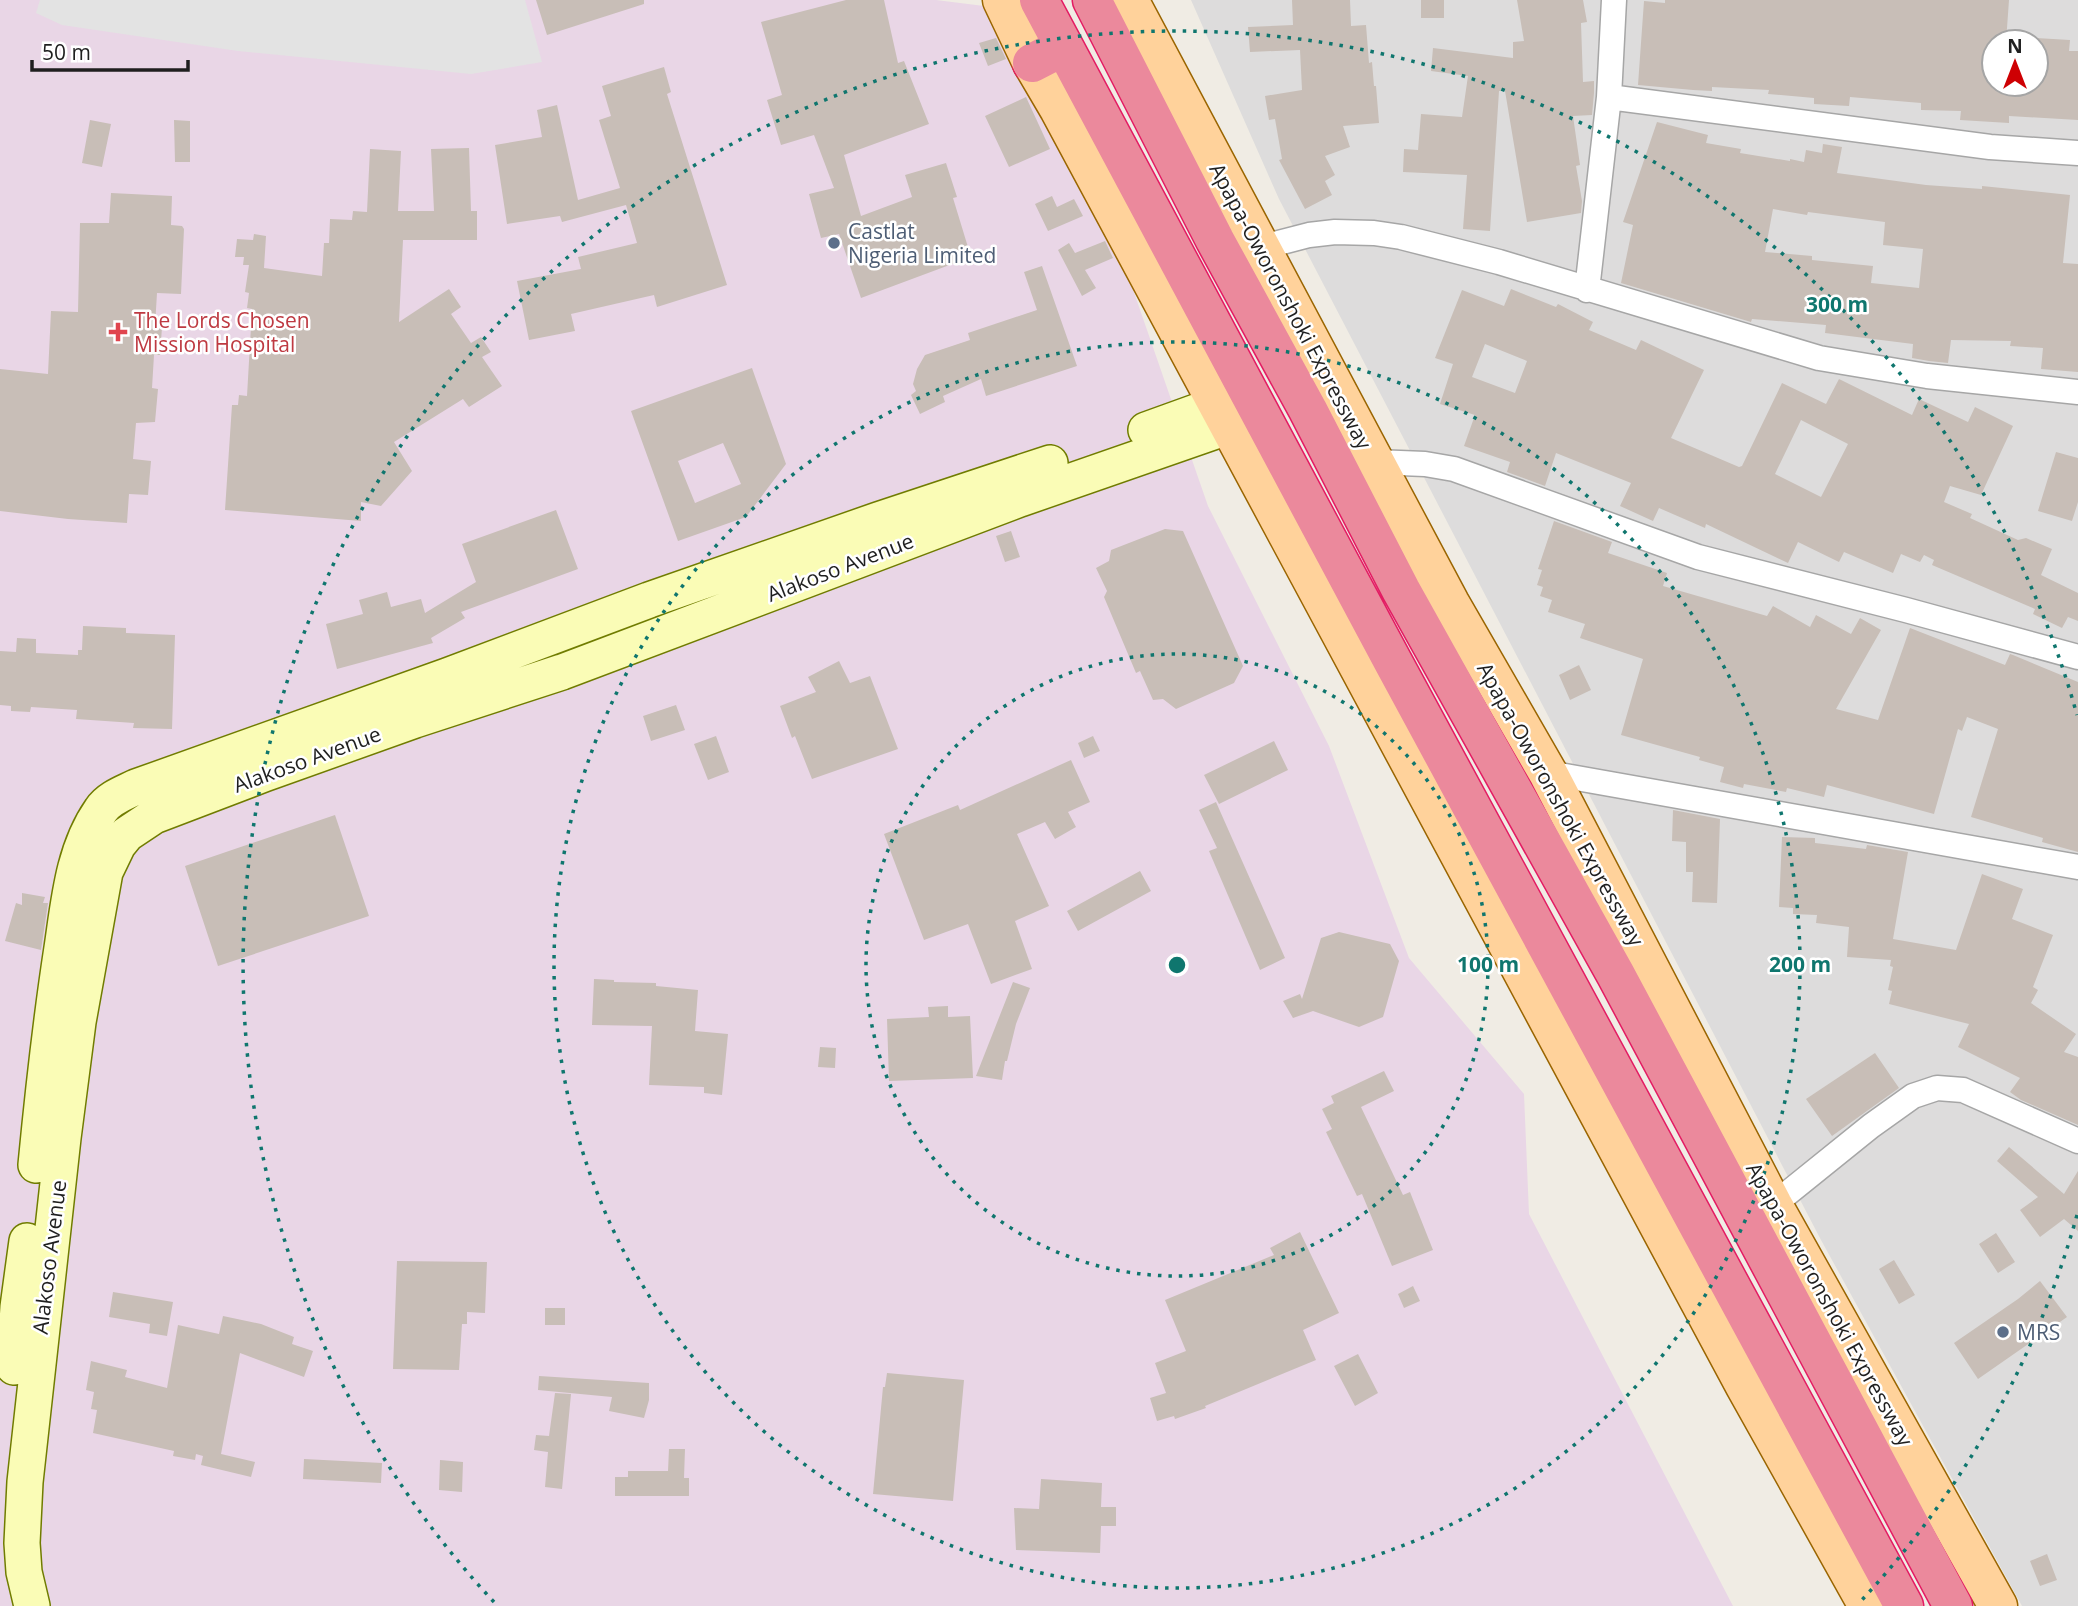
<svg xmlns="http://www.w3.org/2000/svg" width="2078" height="1606" viewBox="0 0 2078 1606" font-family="'Open Sans',sans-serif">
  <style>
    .residential { fill: #dddcdc; fill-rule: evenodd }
    .industrial { fill: #e9d6e6 }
    .parking { fill: #e3e3e3 }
    .building { fill: #c8beb7; fill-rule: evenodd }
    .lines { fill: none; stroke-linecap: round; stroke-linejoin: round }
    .street-casing { stroke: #a6a6a6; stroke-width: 27 }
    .secondary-casing { stroke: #707c00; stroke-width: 38 }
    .primary-casing { stroke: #9a6500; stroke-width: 41 }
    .highway-casing { stroke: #e31c63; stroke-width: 41 }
    .street { stroke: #fff; stroke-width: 24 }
    .secondary { stroke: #fafcb6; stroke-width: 35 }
    .primary { stroke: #ffd29b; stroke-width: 38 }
    .highway { stroke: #eb899c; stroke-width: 38 }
    .ring { fill: none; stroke: #0f766e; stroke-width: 3.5; stroke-dasharray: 3.5 7 }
    .service-dot { fill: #5c6f8a; stroke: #fff; stroke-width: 2.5 }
    .health-dot { fill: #e0444e; stroke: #fff; stroke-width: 2.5 }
    .labels { text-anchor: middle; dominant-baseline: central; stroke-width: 5; stroke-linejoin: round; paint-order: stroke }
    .service-label { font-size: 21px; fill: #4e5e75; stroke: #fff; text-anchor: start }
    .street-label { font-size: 21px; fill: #1f1f1f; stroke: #fff }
    .health-label { font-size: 21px; fill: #be3a42; stroke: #fff; text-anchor: start }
    .centre { fill: #0f766e; stroke: #fff; stroke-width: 3.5 }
    .ring-label { font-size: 21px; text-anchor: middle; font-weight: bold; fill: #0f766e; stroke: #fff; stroke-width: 5; stroke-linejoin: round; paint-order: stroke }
  </style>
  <rect width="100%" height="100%" fill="#f0ece4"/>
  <path class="residential" d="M1191 0H2078V1606H2022L1821 1240 1279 199ZM1994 42H2036V84H1994Z"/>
  <path class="industrial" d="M0 0H936L1008 9 1120 252 1208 506 1329 746 1409 958 1524 1094 1529 1214 1733 1606H0Z"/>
  <path class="parking" d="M40 0H525L542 62 471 74 238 51 62 25 36 13Z"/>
  <path class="building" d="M536 0H644V4L547 35Z
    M846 0H884L898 63 904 61 929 124 844 155 861 216 912 197 905 175 946 163 957 197 953 198 971 257 861 298 839 234 821 238 809 194 834 188 814 135 781 145 767 100 782 95 761 22Z
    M1292 0H1350L1351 26 1366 25 1369 63 1372 62 1374 86H1376L1379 123 1343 126 1350 147 1325 156 1335 175 1325 181 1332 195 1305 209 1279 160 1282 159 1275 119 1269 120 1265 96 1302 90 1300 50 1250 52 1248 27 1293 25Z
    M1421 0H1444V18H1421Z
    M1517 0H1583L1587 22 1581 23 1583 82 1594 81V93L1592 115 1573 116 1580 165 1576 166 1582 201 1581 213 1527 222 1505 91H1499L1490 231 1463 229 1467 175 1403 172 1404 149 1418 150 1421 114 1462 117 1468 76 1431 71 1433 48 1513 58V42L1524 41Z
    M1665 0H2009L2006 42H1994V84H2036V38L2070 40 2069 51H2078V120L2009 116V123L1960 120 1961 111 1921 110V103L1850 97 1849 106 1814 104V98L1768 94 1769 90 1712 87V91L1693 90 1638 85 1644 1 1665 3Z
    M996 38 1006 59 988 66 979 43Z
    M664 67 671 92 667 94 727 285 657 307 654 295 571 314 575 331 529 340 517 281 581 269 578 257 637 243 626 205 562 222 560 216 507 224 495 145 542 137 537 110 557 105 578 200 620 188 599 120 611 116 602 86Z
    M1026 97 1050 149 1009 167 985 116Z
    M90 120 111 124 102 167 82 163Z
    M174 120 190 121V162H175Z
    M1657 122 1708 135 1706 143 1741 149 1740 153 1790 161V159L1804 162 1806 150 1822 153 1823 144 1842 147 1837 173 1926 185 1982 189V186L2070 195 2063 263 2078 264V372L2041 369 2043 348 2010 346 2011 341 1951 340 1948 363 1929 361 1912 358 1913 344 1825 333 1826 325 1752 319 1751 322 1621 283 1633 225 1623 222ZM1773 209 1807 215 1808 212 1885 222 1883 245 1923 249 1919 288 1871 283 1873 266 1812 260V256L1765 252Z
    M469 148 471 211H477V240H403L399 322 449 289 461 307 451 314 471 343 481 337 491 352 482 357 502 386 469 407 463 399 394 442 412 471 381 506 361 502V521L225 510 232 405H238L239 395 247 396 252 309 247 308 249 293 245 292 249 265H243L244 257H235L237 239 253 240 254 234 266 236 264 268 322 276 324 243H329L330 219 352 220 353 211 367 212 370 149 401 151 398 211H434L431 149Z
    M111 193 172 196 171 225 182 226 184 229 181 294 157 293 155 326 162 327 160 355H154L152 388 158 389 155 422 136 423 133 459 151 461 148 495 129 494 127 523 68 519 0 511V369L48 374 51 311 78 312 80 223H109Z
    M1052 196 1057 207 1074 199 1083 216 1048 231 1035 204Z
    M1105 241 1113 258 1085 270 1096 288 1082 296 1058 250 1069 243 1075 253Z
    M1042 266 1077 366 986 396 981 379 943 396 945 402 920 414 911 395 916 391 913 384 917 369 925 355 970 340 968 333 1037 310 1024 272Z
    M1511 289 1556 307 1558 304 1593 322 1589 330 1636 350 1641 340 1704 370 1671 438 1739 467 1742 466 1782 383 1826 404 1839 379 1912 415 1919 399 1968 422 1975 407 2013 426 1981 495 1950 486 1944 502 1972 514 1970 518 2018 540 2026 538 2052 549 2041 575 2078 593V621L2068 617 2062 628 2033 614 2035 609 1932 565 1934 560 1924 555 1920 562 1901 554 1893 573 1844 552 1839 562 1798 542 1788 563 1706 524 1705 528 1659 508 1653 521 1620 506 1631 483 1556 453 1545 486 1507 472 1510 462 1464 446 1475 415 1440 404 1453 364 1435 358 1462 290 1504 306ZM1485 344 1527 361 1515 393 1472 377ZM1801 420 1848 444 1821 497 1775 474Z
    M752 368 786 464 746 517 678 541 631 411ZM723 443 741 484 695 503 678 461Z
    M2056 452 2078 458V502L2072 521 2038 511Z
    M556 510 578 569 461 612 465 618 431 638 433 643 337 669 326 624 363 614 359 600 387 592 391 607 421 599 425 613 476 582 462 544Z
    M1554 521 1612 542 1608 553 1667 573 1663 586 1767 616 1773 606 1810 627 1816 615 1851 634 1860 618 1881 630 1836 709 1878 720 1910 628 2005 665 2010 654 2013 655 2078 682V852L2042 842 2043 838 1971 817 1998 729 1967 717 1962 731 1958 729 1934 814 1827 785 1824 797 1787 788 1786 792 1744 784 1743 788 1720 782 1724 767 1699 760 1700 757 1621 735 1643 659 1580 638 1585 624 1548 612 1552 600 1540 596 1543 587 1537 585 1542 570 1538 569Z
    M1165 529 1183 531 1243 666 1234 683 1176 709 1163 699 1153 700 1140 671 1136 673 1104 597 1107 591 1096 568 1109 561 1111 550Z
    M1011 531 1020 557 1005 562 996 536Z
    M83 626 126 628V633L175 635 172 729 133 728 134 723 76 719 77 710 31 707 30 712 11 711V706L0 705V651L16 652 17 638 36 639V653L78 655V650H82Z
    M839 661 850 683 870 676 898 749 812 779 795 736 792 738 780 706 816 692 808 677Z
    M1579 665 1591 690 1570 700 1559 675Z
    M676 705 685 730 651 741 643 716Z
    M716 736 729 772 708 780 694 744Z
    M1093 736 1100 751 1084 758 1078 743Z
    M1274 741 1288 770 1219 804 1204 775Z
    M1071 760 1090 802 1068 812 1076 827 1055 839 1045 822 1017 834 1049 906 1015 921 1032 969 991 984 968 924 924 940 884 834 958 805 960 810Z
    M1216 802 1285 958 1260 970 1209 851 1217 848 1199 810Z
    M1673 810 1720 819 1717 903 1692 902 1693 872H1686V842L1672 841Z
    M335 815 369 916 218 966 185 866Z
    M1782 837 1815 838V843L1866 849 1867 845 1908 852 1893 939 1956 950 1982 874 2023 889 2012 919 2053 935 2033 987 2038 990 2031 1003 2076 1034 2064 1052 2078 1057V1125L2021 1100 2010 1092 2020 1078 1958 1047 1969 1024 1889 1004 1892 991 1888 990 1893 967 1890 966 1891 960 1847 957 1849 927 1816 923 1817 915 1793 914V908L1779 907Z
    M1140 871 1151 891 1078 931 1067 911Z
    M22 893 45 897 43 903H48L41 950 5 941 16 903 22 905Z
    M1339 932 1390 944 1399 961 1383 1017 1359 1027 1313 1011 1293 1018 1283 1001 1300 994 1302 999 1321 938Z
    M594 979 614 980V982L656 983V986L698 990 695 1031 728 1034 722 1095 704 1093V1087L649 1085 652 1026 592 1025Z
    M1013 982 1030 988 1016 1024 1007 1061H1005L1002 1080 976 1076Z
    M948 1006V1017L970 1016 973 1078 889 1081 887 1019 929 1017 928 1007Z
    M820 1047 836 1048 835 1068 818 1067Z
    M1875 1053 1899 1088 1832 1136 1806 1099Z
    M1384 1071 1394 1091 1361 1107 1403 1195 1410 1192 1433 1250 1392 1266 1362 1194 1357 1196 1326 1132 1332 1129 1322 1109 1334 1103 1331 1096Z
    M2009 1147 2064 1194 2078 1171V1231L2064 1219 2040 1237 2020 1210 2038 1197 1997 1161Z
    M1300 1232 1339 1313 1303 1330 1316 1360 1205 1406 1206 1408 1175 1419 1174 1416 1157 1421 1150 1398 1166 1393 1155 1363 1186 1351 1165 1300 1274 1255 1270 1248Z
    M1996 1233 2015 1262 1998 1273 1979 1244Z
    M1894 1260 1915 1295 1899 1304 1879 1269Z
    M397 1261 487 1262 485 1313 467 1312V1324H462L459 1370 393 1369Z
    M2040 1281 2067 1317 1978 1379 1954 1343 2018 1299Z
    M1413 1286 1420 1301 1404 1308 1398 1294Z
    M113 1292 173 1302 167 1336 149 1333 150 1324 109 1317Z
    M545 1308H565V1325H545Z
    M223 1316 261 1324 294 1337 292 1344 313 1351 304 1377 240 1353 221 1454 255 1462 251 1477 201 1465 203 1456 196 1454 195 1460 173 1456 174 1451 93 1433 97 1410 91 1409 94 1392 86 1390 91 1361 127 1370 125 1377 167 1388 178 1325 219 1334Z
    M1358 1354 1378 1393 1355 1406 1334 1366Z
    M887 1373 964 1380 953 1501 873 1494 883 1387H885Z
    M539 1376 649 1383V1400L644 1418 609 1411 612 1397 538 1390Z
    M555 1393 571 1394 562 1489 545 1487 548 1452 534 1450 536 1435 549 1436Z
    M669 1449H685L684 1478H689V1496H615V1477H628V1471H668Z
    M304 1459 382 1463 381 1483 303 1479Z
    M440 1460 463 1462 462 1492 439 1490Z
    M1041 1479 1102 1483 1101 1507H1116V1526H1101L1100 1553 1016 1550 1014 1508 1039 1509Z
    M2047 1554 2057 1580 2040 1586 2030 1561Z"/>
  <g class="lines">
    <g class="street-casing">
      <path id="street" d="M1609 97 1990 147 2078 153
        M1259 248 1309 235 1335 232 1374 233 1401 237 1499 262 1819 358 1927 376 2078 392
        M1587 290 1609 97 1614 0
        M1375 462 1425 464 1454 469 1698 557 1906 610 2078 657
        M1548 773 2078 867
        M1773 1205 1871 1126 1913 1096 1937 1088 1963 1090 2078 1141"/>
    </g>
    <g class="secondary-casing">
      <path id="secondary" d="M1146 430 1218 404
        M36 1165C43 1092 51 1020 62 948 69 901 73 850 101 810 109 798 124 793 136 787L447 676 649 600 878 520 1050 463
        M14 1367 18 1307 27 1241
        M32 1606 24 1572 22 1543 25 1482 63 1138 78 1022 105 872 118 845 127 834 154 816 264 774 415 720 562 672 1020 499 1230 426"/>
    </g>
    <g class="primary-casing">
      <path id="primary" d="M1002 0 1032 63 1059 109 1745 1386 1868 1606
        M1129 0 1450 603 1548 773 1773 1205 1998 1606"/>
    </g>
    <g class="highway-casing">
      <path id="highway" d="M1039 0 1393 662 1904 1606
        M1092 0 1215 240 1308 410 1401 590 1616 975 1953 1606
        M1032 63 1063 47"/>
    </g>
    <use href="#street" class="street"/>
    <use href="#secondary" class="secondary"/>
    <use href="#primary" class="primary"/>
    <use href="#highway" class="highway"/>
  </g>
  <g class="ring">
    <circle cx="1177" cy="965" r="311"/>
    <circle cx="1177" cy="965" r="623"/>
    <path d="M2077 1215A934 934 0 0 1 1860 1602M494 1602A934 934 0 1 1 2077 715"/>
  </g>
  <g class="service-dot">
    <circle cx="834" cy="243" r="7"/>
    <circle cx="2003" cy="1332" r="7"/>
  </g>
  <path class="health-dot" d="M114.5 321.5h7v7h7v7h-7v7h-7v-7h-7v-7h7z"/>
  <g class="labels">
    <g class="service-label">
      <text x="848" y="231">Castlat<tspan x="848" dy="24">Nigeria Limited</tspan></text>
      <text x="2017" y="1332">MRS</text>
    </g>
    <g class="street-label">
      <text transform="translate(1291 306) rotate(62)">Apapa-Oworonshoki Expressway</text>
      <text transform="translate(840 567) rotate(-21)">Alakoso Avenue</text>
      <text transform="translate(307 759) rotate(-20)">Alakoso Avenue</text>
      <text transform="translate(1561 804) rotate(61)">Apapa-Oworonshoki Expressway</text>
      <text transform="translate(49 1257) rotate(-83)">Alakoso Avenue</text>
      <text transform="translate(1830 1304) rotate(61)">Apapa-Oworonshoki Expressway</text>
    </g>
    <g class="health-label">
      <text x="134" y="320">The Lords Chosen<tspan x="134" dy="24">Mission Hospital</tspan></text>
    </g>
  </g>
  <circle cx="1177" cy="965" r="10" class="centre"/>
  <g class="ring-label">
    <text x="1837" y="312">300 m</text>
    <text x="1488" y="972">100 m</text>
    <text x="1800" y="972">200 m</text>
  </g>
  <g transform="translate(2015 63)"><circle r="33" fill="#ffffff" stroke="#a5a5a5" stroke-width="2"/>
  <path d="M0-5L12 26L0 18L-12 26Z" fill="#ce0003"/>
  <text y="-10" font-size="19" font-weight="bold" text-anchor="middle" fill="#1f1f1f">N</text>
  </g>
  <path d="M32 60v10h156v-10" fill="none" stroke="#1f1f1f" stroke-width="3.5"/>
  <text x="42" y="60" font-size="21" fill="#1f1f1f" stroke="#ffffff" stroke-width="5" paint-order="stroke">50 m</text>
</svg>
